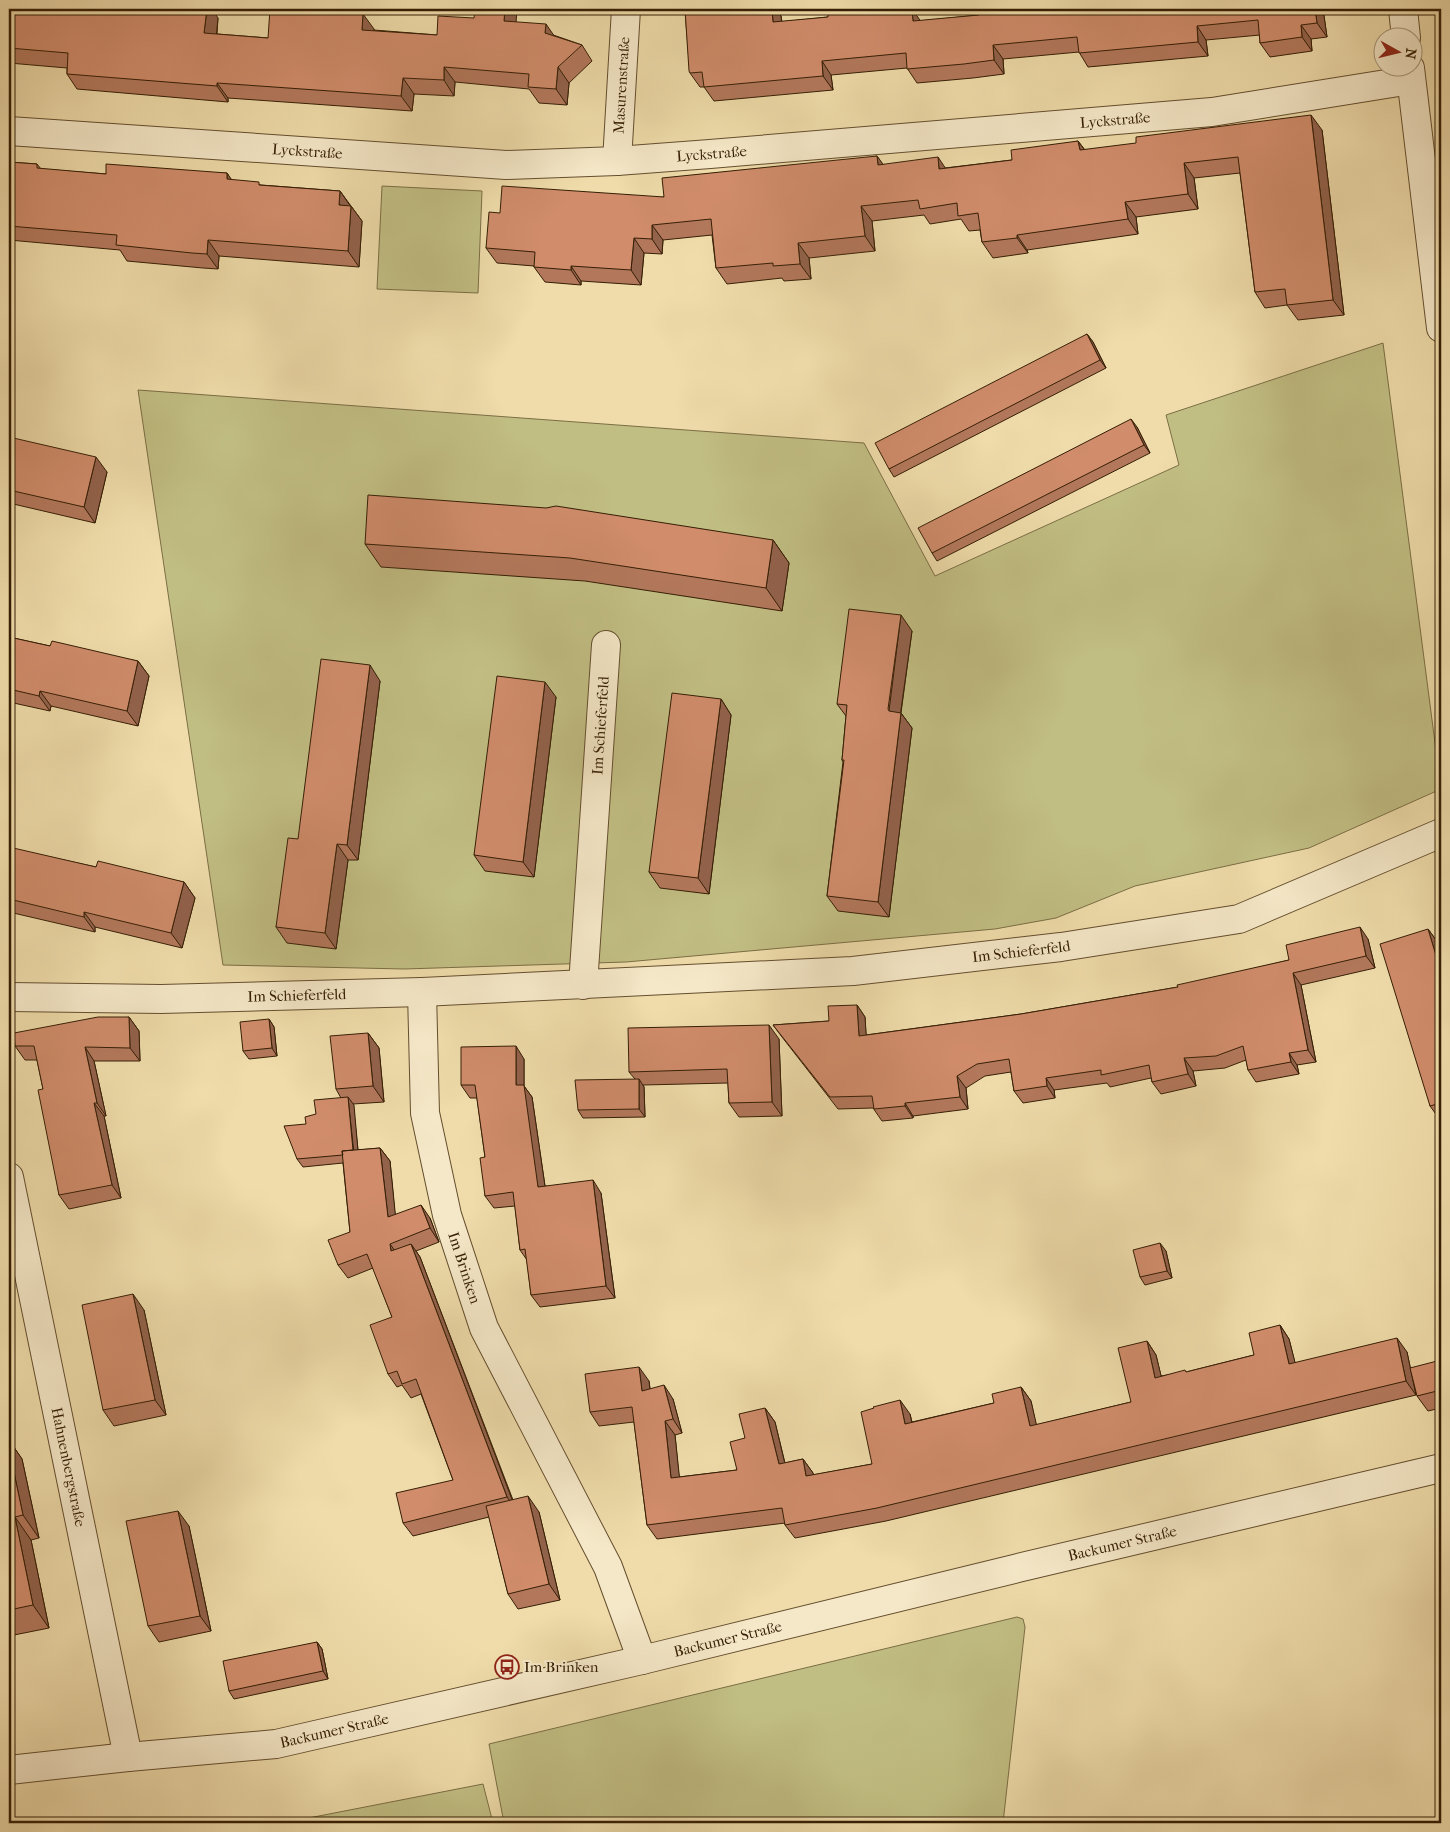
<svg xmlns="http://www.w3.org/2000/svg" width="1450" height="1832" viewBox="0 0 1450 1832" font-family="'IM FELL French Canon',serif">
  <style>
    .green { fill: #c1be83; stroke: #7b6e44 }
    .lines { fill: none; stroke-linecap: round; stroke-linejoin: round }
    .minor-casing { stroke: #644e2e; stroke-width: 30 }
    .minor { stroke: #f5e8c8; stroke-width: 28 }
    .wall { fill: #b3785c; stroke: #351e05 }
    .shaded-wall { fill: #92624b; stroke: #351e05 }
    .building { fill: #d08c6b; stroke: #351e05 }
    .labels { text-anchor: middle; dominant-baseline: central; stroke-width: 4; stroke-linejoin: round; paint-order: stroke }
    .street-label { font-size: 15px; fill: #351e05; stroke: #f5e8c8 }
    .poi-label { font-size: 15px; fill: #351e05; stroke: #f5e8c8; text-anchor: start }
  </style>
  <rect width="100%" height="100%" fill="#efdcaa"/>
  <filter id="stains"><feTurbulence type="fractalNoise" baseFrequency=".004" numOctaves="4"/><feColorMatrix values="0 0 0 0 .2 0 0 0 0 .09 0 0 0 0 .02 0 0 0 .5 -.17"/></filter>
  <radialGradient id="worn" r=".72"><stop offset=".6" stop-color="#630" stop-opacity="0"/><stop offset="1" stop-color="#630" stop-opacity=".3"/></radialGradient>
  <path class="green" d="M382 186 482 191 478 293 377 289Z
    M1383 343 1441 789 1309 848 1135 886 1056 918 995 929 626 962 404 969 223 965 138 390 864 443 935 576 1179 465 1166 415Z
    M1017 1617 1023 1619 1025 1627 1003 1823H504L489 1744Z
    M483 1784 493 1823H282H283Z"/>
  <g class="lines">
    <g class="minor-casing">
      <g id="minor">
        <path d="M1403 9 1406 38"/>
        <path d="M1410 68 1441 328"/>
        <path id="s1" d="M9 131 506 165 617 161 710 154 1212 112 1411 80"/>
        <path id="s2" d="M617 161 626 9"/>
        <path id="s3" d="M583 985 606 645"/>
        <path id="s4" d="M422 992 425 1113 447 1215 484 1328 608 1567 642 1660"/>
        <path id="s5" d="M9 997 161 999 422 992 791 974 853 971 1061 947 1239 919 1441 833"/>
        <path id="s6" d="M9 1177 128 1757"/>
        <path id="s7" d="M9 1770 128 1757 276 1744 642 1660 1018 1568 1441 1468"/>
      </g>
    </g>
    <use href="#minor" class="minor"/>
  </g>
  <path class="wall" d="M9 9 218 18 217 34 268 38 374 29V30L437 35 516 22 582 45 592 61 569 83 567 105 539 103 529 89 455 82 454 96 414 94 412 111 228 98V102L77 89 67 74V68L9 63Z
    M678 9H776L781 16 782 22 828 17 891 9 893 11 912 9 920 21 979 15 978 9H1323L1327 37 1311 39 1312 51 1270 57 1260 43V35L1206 40 1208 56 1088 67 1079 52 1003 59 1004 74 973 78 917 83 907 68 831 75 833 90 714 101 704 87H700L690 73 685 11 679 10Z
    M1322 130 1344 315 1298 320 1287 305 1265 308 1255 292 1240 173 1194 178 1198 209 1136 217 1138 234 1027 250 1028 253 993 258 982 242 980 230 969 231 961 219 930 224 924 215 872 221 875 251 809 258 811 279 784 281 782 278 727 284 716 268 712 235 663 240 662 254 644 253 641 285 581 281V285L545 282 534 267V266L497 263 486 248 500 213 664 197 877 156 883 165 945 168 1012 160 1078 141 1085 150Z
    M9 162 37 164 41 169 106 174 227 173 231 180 261 185 340 191 362 221 359 267 219 256 218 269 203 268 127 261 120 250 9 240Z
    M1087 334 1093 342 1106 368 894 477 889 469Z
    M1137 427 1150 453 937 561 932 553Z
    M9 438 107 472 95 523 9 503Z
    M773 540 789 563 782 611 585 581 381 567 365 544Z
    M912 631 901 713 912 728 889 917 838 911 827 896 843 762 842 760 846 716 837 704Z
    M9 637 50 646 138 661 149 676 138 726 51 706 50 711 9 702Z
    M380 681 358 860H348L336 949 287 943 276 927 298 839Z
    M556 697 534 877 485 871 474 855Z
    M721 699 731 715 709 894 660 888 649 872Z
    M9 848 96 867 184 882 195 898 182 948 95 927V932L9 912Z
    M1428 929 1439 944 1441 952V1121L1430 1106Z
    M1368 939 1375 968 1301 985 1316 1062 1297 1065 1299 1074 1256 1082 1248 1070 1246 1060 1225 1068 1193 1071 1196 1086 1161 1094 1152 1082 1151 1078 1110 1087 1107 1083 1054 1090 1055 1098 1023 1103 1014 1091 1011 1072 985 1076 966 1088 968 1109 913 1116V1118L882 1121 873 1108 838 1109 782 1037 773 1025 829 1021 857 1005 865 1017 866 1035 1021 1014 1178 987 1289 960Z
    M129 1017 139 1031 140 1061H94L106 1116H104L121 1198 69 1209 59 1195 43 1089 37 1060H25L15 1046Z
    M269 1019 274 1027 277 1056 249 1059 243 1051Z
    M368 1033 379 1048 384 1102 353 1104 358 1150 380 1148 390 1161 395 1215 430 1218 439 1242 416 1251 420 1257 513 1500 539 1512 560 1600 518 1609 508 1594 489 1517 413 1536 403 1523 453 1480 421 1394 411 1398 402 1385 397 1387 388 1374 392 1317 373 1268 348 1278 338 1265 350 1232 343 1163 303 1167 297 1159 306 1124 316 1114 341 1098 336 1089Z
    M779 1039 782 1116 739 1117 729 1103 728 1083 643 1085 644 1087 645 1117 583 1118 578 1110 635 1079 629 1072Z
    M524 1059V1086L532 1097 545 1186 601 1193 615 1298 540 1307 531 1295 527 1260 520 1250 515 1206 494 1208 485 1196V1157L477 1098H470L461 1085Z
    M1166 1251 1172 1278 1145 1285 1140 1277Z
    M144 1310 166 1415 114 1426 103 1410Z
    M1280 1325 1289 1339 1295 1363 1407 1352 1416 1395 886 1521 795 1538 785 1525V1523L657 1539 647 1525 634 1422 599 1426 590 1412 649 1381 650 1389 673 1399 682 1433 675 1435 679 1477 737 1470 745 1438 765 1408 775 1422 785 1463 803 1459 813 1473V1475L872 1464 910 1414 912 1422 994 1403 1021 1387 1031 1401 1036 1425 1131 1402 1147 1341 1156 1355 1161 1376 1186 1372 1254 1355Z
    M1441 1360V1408L1428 1411 1417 1396Z
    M9 1440 22 1459 39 1538 31 1540 49 1628 9 1636Z
    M189 1526 211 1631 159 1642 148 1626Z
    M317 1642 322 1649 328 1679 234 1699 229 1691Z"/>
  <path class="shaded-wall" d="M207 9H212L218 18 215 49 204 33Z
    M505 9H517L515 37 504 21Z
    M772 9H776L781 16 783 36 773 22Z
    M912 9 922 23 913 21Z
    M1315 9H1323L1327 37 1317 23Z
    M363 14 374 29 373 45 362 30Z
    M546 24 557 40 545 33Z
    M1301 25 1311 39 1312 51 1302 37Z
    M1197 26 1206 40 1208 56 1198 42Z
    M993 45 1003 59 1004 74 994 60Z
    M822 61 831 75 833 90 823 76Z
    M444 67 455 82 454 96 444 80Z
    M558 67 569 83 567 105 556 89Z
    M403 78 414 94 412 111 401 96Z
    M217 83 228 98V102L217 86Z
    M1311 115 1322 130 1344 315 1333 300Z
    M1078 141 1089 156 1080 150Z
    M877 156 888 171 878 165Z
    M938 157 948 172 939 169Z
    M1184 163 1194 178 1198 209 1188 194Z
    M227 173 238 189 227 179Z
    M340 191 351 207 339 205Z
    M1125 202 1136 217 1138 234 1128 219Z
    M351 206 362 221 359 267 348 251Z
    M861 206 872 221 875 251 865 236Z
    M652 225 663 240 662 254 652 239Z
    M1017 235 1027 250 1028 253 1017 238Z
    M634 238 644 253 641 285 631 270Z
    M208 240 219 256 218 269 207 254Z
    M798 243 809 258 811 279 800 264Z
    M571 266 581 281V285L571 270Z
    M1087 334 1093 342 1106 368 1100 360Z
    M1131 419 1137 427 1150 453 1144 445Z
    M96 457 107 472 95 523 84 507Z
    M773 540 789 563 782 611 766 588Z
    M901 615 912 631 899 724 889 711Z
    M138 661 149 676 138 726 127 711Z
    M370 665 380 681 358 860 347 845Z
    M545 682 556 697 534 877 523 862Z
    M40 691 51 706 50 711 39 696Z
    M721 699 731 715 709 894 698 878Z
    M901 713 912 728 889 917 878 902Z
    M337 844 348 860 336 949 325 933Z
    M184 882 195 898 182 948 171 933Z
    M84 912 95 927V932L84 917Z
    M1360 927 1368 939 1375 968 1366 956Z
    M1428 929 1439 944 1441 952V972Z
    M1293 973 1301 985 1316 1062 1308 1050Z
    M857 1005 865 1017 867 1048 859 1036Z
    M129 1017 139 1031 140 1061 130 1048Z
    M269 1019 274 1027 277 1056 272 1048Z
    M769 1025 779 1039 782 1116 772 1102Z
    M368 1033 379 1048 384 1102 373 1086Z
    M516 1046 524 1059V1086L532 1097 547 1200 538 1187 516 1085Z
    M85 1047 94 1061 106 1116 97 1103Z
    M1289 1053 1297 1065 1299 1074 1291 1062Z
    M1184 1058 1193 1071 1196 1086 1188 1074Z
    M957 1076 966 1088 968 1109 960 1097Z
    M1046 1078 1054 1090 1055 1098 1047 1086Z
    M639 1079 644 1087 645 1117 639 1109Z
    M348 1097 354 1105 359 1162 354 1154Z
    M94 1103 104 1116 121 1198 112 1185Z
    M905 1103 913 1116V1118L905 1106Z
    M380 1148 390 1161 397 1231 388 1217Z
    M593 1180 601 1193 615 1298 606 1286Z
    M421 1205 430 1218 439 1242 430 1228Z
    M1160 1243 1166 1251 1172 1278 1167 1271Z
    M390 1244 400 1258 391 1251Z
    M411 1244 420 1257 516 1510 507 1497Z
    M133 1294 144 1310 166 1415 155 1400Z
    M1280 1325 1289 1339 1299 1378 1289 1364Z
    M1397 1338 1407 1352 1416 1395 1406 1381Z
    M1147 1341 1156 1355 1165 1392 1155 1378Z
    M639 1367 649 1381 652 1405 642 1391Z
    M664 1385 673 1399 682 1433 673 1419Z
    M1021 1387 1031 1401 1040 1440 1030 1426Z
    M900 1400 910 1414 915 1437 905 1424Z
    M765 1408 775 1422 788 1477 779 1464Z
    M665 1421 675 1435 681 1492 671 1478Z
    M9 1440 22 1459 39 1538 23 1515 9 1449Z
    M803 1459 813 1473 816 1490 806 1476Z
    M528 1496 539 1512 560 1600 549 1584Z
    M178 1511 189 1526 211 1631 200 1616Z
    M15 1517 31 1540 49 1628 33 1605Z
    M317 1642 322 1649 328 1679 323 1671Z"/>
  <path class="building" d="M9 9H83L111 11V9H207L204 33 268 38 270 9H309L363 14 362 30 437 35 438 16 474 18 475 9H505L504 21 546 24 545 33 582 45 558 67 556 89 528 87 529 74 444 67V80L403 78 401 96 217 83V86L67 74 68 53 9 48Z
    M685 9H772L773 22 828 17V14L844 12V9H891V12L912 9 913 21 979 15 978 9H1315L1317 23 1301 25 1302 37 1260 43 1258 20 1197 26 1198 42 1079 53 1077 37 993 45 994 60 964 64 907 69 906 53 822 61 823 76 704 87 702 72 690 73 689 71Z
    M1311 115 1333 300 1287 305 1285 289 1255 292 1238 157 1184 163 1188 194 1125 202 1128 219 1017 235V238L982 242 978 213 958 216 957 203 920 209 918 200 861 206 865 236 798 243 800 264 773 266V263L716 268 711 219 652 225V239L634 238 631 270 571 266V270L534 267 535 252 486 248 489 212 500 213 502 186 664 197 662 178 877 156 878 165 938 157 939 169 1012 160 1011 150 1078 141 1080 150 1136 143V137Z
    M9 162 37 164V168L106 174V164L227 173V179L259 182V185L340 191 339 205 351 206 348 251 208 240 207 254 192 253 116 245 117 235 9 226Z
    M1087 334 1100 360 889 469 875 443Z
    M1131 419 1144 445 932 553 918 528Z
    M9 437 96 457 84 507 9 490Z
    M368 495 546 508 556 506 773 540 766 588 570 558 365 544Z
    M849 609 901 615 888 709 889 711 901 713 878 902 827 896 844 760H842L847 705 837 704Z
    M9 637 50 646 52 641 138 661 127 711 40 691 39 696 9 689Z
    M321 659 370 665 347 845 337 844 325 933 276 927 288 838 298 839Z
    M497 676 545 682 523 862 474 855Z
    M672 693 721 699 698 878 649 872Z
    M9 847 96 867 98 861 184 882 171 933 84 912V917L9 899Z
    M1360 927 1366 956 1293 973 1308 1050 1289 1053 1291 1062 1248 1070 1243 1046 1216 1056 1184 1058 1188 1074 1152 1082 1149 1065 1101 1075V1070L1046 1078 1047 1086 1014 1091 1009 1059 977 1064 957 1076 960 1097 905 1103V1106L874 1109 872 1096 830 1097 773 1025 829 1021 828 1006 857 1005 859 1036 1021 1014 1178 987 1177 985 1289 960 1286 945Z
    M1428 929 1441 972V1103L1430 1106 1380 944Z
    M98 1017H129L130 1048 85 1047 97 1103H94L112 1185 59 1195 38 1090 43 1089 34 1046H15L14 1033Z
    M269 1019 272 1048 243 1051 240 1022Z
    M769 1025 772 1102 729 1103 727 1069 629 1072 628 1028Z
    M368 1033 373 1086 336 1089 330 1036Z
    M516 1046V1085H524L538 1187 593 1180 606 1286 531 1295 525 1249 520 1250 513 1192 485 1196 480 1158 485 1157 475 1085H461V1047Z
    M639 1079V1109L578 1110 575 1080Z
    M348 1097 353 1150 342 1151 343 1155 297 1159 284 1126 306 1124 305 1117 316 1114 314 1100Z
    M380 1148 388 1217 421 1205 430 1228 390 1244 391 1251 411 1244 507 1497 403 1523 396 1493 453 1480 416 1379 402 1384 397 1371 388 1374 370 1325 392 1317 367 1254 338 1265 328 1240 350 1232 342 1151Z
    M1160 1243 1167 1271 1140 1277 1133 1250Z
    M133 1294 155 1400 103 1410 82 1305Z
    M1280 1325 1289 1364 1397 1338 1406 1381 877 1508 785 1525 782 1508 647 1525 632 1407 590 1412 585 1374 639 1367 642 1391 664 1385 673 1419 665 1421 671 1478 737 1470 730 1442 745 1438 739 1414 765 1408 779 1464 803 1459 806 1476 872 1464 861 1412 874 1408 873 1407 900 1400 905 1424 994 1403 992 1394 1021 1387 1030 1426 1131 1402 1118 1348 1147 1341 1155 1378 1185 1370 1186 1372 1254 1355 1249 1333Z
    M1441 1360V1390L1417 1396 1410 1368Z
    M9 1449 23 1515 15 1517 33 1605 9 1610Z
    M528 1496 549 1584 508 1594 486 1506Z
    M178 1511 200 1616 148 1626 126 1521Z
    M317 1642 323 1671 229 1691 223 1661Z"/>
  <defs>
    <g id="bus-ring" transform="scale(1.25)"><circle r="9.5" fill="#f5e8c8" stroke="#8f2418" stroke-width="1.5"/><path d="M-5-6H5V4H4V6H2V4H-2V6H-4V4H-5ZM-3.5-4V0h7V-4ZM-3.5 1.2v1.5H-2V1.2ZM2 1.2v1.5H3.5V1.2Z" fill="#8f2418"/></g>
  </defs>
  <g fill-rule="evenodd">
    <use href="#bus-ring" x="507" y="1667"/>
  </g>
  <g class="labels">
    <g class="street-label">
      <text stroke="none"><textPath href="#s2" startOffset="76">Masurenstraße</textPath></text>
      <text stroke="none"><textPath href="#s1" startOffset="1109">Lyckstraße</textPath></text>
      <text stroke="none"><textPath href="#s1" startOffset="299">Lyckstraße</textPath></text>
      <text stroke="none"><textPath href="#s1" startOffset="704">Lyckstraße</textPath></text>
      <text stroke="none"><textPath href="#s3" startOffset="260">Im Schieferfeld</textPath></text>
      <text stroke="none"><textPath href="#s5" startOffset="1014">Im Schieferfeld</textPath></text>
      <text stroke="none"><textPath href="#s5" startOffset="288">Im Schieferfeld</textPath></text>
      <text stroke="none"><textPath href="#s4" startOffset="281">Im Brinken</textPath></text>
      <text stroke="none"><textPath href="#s6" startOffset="296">Hahnenbergstraße</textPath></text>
      <text stroke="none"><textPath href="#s7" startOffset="1138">Backumer Straße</textPath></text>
      <text stroke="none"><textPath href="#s7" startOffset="732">Backumer Straße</textPath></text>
      <text stroke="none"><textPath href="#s7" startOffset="328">Backumer Straße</textPath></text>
    </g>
    <g class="poi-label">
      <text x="524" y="1667">Im Brinken</text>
    </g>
  </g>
  <rect width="1450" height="1832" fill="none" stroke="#efdcaa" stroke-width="30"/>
  <rect x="10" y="10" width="1430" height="1812" fill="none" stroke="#351e05" stroke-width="2.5"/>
  <rect x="15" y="15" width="1420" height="1802" fill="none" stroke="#351e05"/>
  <g transform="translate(1398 52) rotate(98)"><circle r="24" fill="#f5e8c8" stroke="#a8977a"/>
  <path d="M0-4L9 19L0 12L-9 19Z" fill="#8f2418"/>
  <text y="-8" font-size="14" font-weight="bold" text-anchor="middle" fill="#351e05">N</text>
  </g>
  <rect width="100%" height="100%" filter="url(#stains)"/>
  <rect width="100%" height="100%" fill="url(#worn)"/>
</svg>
